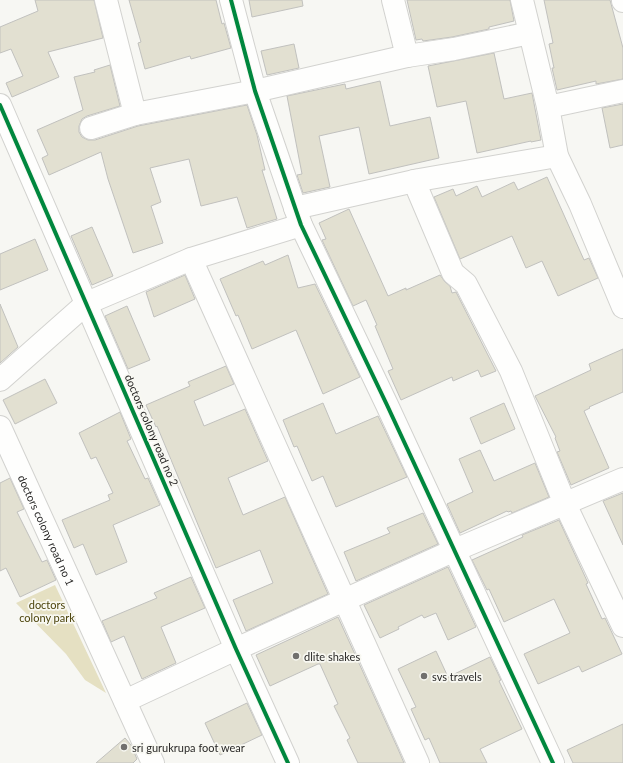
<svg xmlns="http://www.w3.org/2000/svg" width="623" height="763" viewBox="0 0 623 763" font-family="Lato,sans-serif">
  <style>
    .green { fill: #e5e0c2 }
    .building { fill: #e2e0d1; stroke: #c1c1be }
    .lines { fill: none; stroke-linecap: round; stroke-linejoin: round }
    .minor-casing { stroke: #d2d2cf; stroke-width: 24 }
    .minor { stroke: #fefefd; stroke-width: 22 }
    .cycleway-casing { stroke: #f8f8f2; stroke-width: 6 }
    .cycleway { stroke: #00873e; stroke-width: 4 }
    .poi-dot { fill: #71706e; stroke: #f8f8f2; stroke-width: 1.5 }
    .labels { text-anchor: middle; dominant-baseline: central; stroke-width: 3.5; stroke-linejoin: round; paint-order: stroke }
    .street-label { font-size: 11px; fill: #292827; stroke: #f8f8f2 }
    .park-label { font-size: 11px; fill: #4c440c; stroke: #f8f8f2 }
    .poi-label { font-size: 11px; fill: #292827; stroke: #f8f8f2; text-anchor: start }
  </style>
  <rect width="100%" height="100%" fill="#f7f7f3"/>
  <path class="green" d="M55 585 106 693 85 680 66 654 16 603Z"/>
  <path class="building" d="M35 0H94L103 38 48 52 59 77 12 97 6 83 23 76 11 49 0 53V27L38 11Z
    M129 0H216L222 24 224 23 231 48 191 59 190 56 145 69 138 43 141 42Z
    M249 0H302L303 6 252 17Z
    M407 0H510L514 21 489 27V29L452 37 423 41 422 39 416 40Z
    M544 0H610L623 48V79L596 84V81L557 90 552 68H554L549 44 553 43Z
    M294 44 299 68 267 75 261 51Z
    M494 53 504 99 532 93 541 140 531 142V141L477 153 466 101 437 107 428 66Z
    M110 65 120 106 87 116 82 119 79 126V132L82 137 88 140H95L138 126 247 105 257 135 265 170H262L277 219 247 228 237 197 201 206 189 159 150 168 161 202 151 206 163 243 133 253 108 179 101 152 49 175 42 158 48 155 37 130 83 110 74 77 95 72 94 70Z
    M380 81 390 126 430 117 439 158 369 174 359 127 319 136 330 187 303 193 297 175 302 174 287 96 345 84 346 89Z
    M623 104V145L610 148 602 108Z
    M547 177 584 260 589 258 598 278 558 296 542 261 526 268 512 236 460 259 434 197 453 189 456 196 477 186 482 197 514 182 518 190Z
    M349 209 388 296 406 288V290L440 275 445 282 450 286 452 293 456 292 496 371 481 377 478 370 453 381 452 377 401 400 388 371 393 369 375 326 377 325 366 300 353 306 322 240 326 239 319 223Z
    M92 227 113 276 92 285 71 236Z
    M35 239 48 270 0 290V254Z
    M288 255 298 288 315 284 360 377 323 394 296 330 252 349 238 315 236 316 220 279 263 261 265 265Z
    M185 275 195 299 154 317 146 292Z
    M0 304 18 347 0 363Z
    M127 306 150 360 128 369 105 316Z
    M623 349V392L589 407 590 408 584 411 609 468 571 485 557 452 560 451 555 438 556 437 535 396 591 370 589 364Z
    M226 366 234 384 194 401 204 426 245 409 268 461 228 478 243 515 285 497 328 594 246 631 233 600 273 583 260 550 216 568 157 426 156 427 146 405 190 386 188 382Z
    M45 379 57 403 15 424 3 400Z
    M323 403 336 434 378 416 407 477 336 507 323 476 312 481 297 446 294 447 283 420Z
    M504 403 515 429 481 444 470 418Z
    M120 412 131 439 127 441 145 479 148 478 160 505 113 525 127 562 96 575 83 544 74 548 62 520 110 500 108 495 113 493 96 457 91 459 79 433Z
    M480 450 494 481 535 463 549 497 512 513 511 511 508 512 507 511 460 533 447 504 473 492 459 459Z
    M10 478 24 509 17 512 42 562 47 560 56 580 20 597 6 568 0 571V483Z
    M623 493V545L603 501Z
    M423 513 438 544 356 581 344 552 390 533 387 528Z
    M559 520 588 583 586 584 602 619 605 618 622 654 582 672 579 666 538 684 524 654 570 633 554 599 504 622 489 589 487 590 472 560 523 537 522 535Z
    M448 567 476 627 448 640 436 613 424 618 422 615 398 627 399 629 380 638 364 605Z
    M191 577 205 608 161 627 176 663 142 679 124 636 111 642 102 621 157 598 154 593Z
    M338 617 398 749 404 763H358L347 740 350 738 334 706 338 704 320 664H318L270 686 256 655Z
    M436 651 448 677 490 657 501 680 499 681 522 729 480 749 487 763H440L429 738 425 740 411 709 416 707 398 669Z
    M247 703 262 735 220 755 205 723Z
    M623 724V763H573L567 750Z
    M125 738 131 745 137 759 133 763H96Z"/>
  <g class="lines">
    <g class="minor-casing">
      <g id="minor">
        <path d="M106 0 135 114 255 91 407 56 454 49 530 33"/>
        <path d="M231 0 255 91 301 225 387 405 553 763"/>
        <path d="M393 0 407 56"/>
        <path d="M522 0 548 107 557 156 580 204 623 307"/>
        <path d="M623 0V1"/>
        <path d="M0 105 236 649 288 763"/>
        <path d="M548 107 623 91"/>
        <path d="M91 128 135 114"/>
        <path d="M414 181 453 273 466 284 511 371 565 504 623 626"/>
        <path d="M295 208 419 180 557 156"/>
        <path d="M191 259 418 763"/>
        <path d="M0 380 87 303 191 259 301 225"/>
        <path id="s1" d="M0 427 153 763"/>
        <path d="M125 701 236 649 455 550 623 479"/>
      </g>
    </g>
    <use href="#minor" class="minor"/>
    <g class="cycleway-casing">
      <path id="cycleway" d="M231 0 255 91 301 225 387 405 553 763
        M0 105 236 649 288 763"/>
    </g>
    <use href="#cycleway" class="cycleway"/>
  </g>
  <g class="poi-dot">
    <circle cx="296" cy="656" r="4"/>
    <circle cx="424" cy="676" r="4"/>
    <circle cx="124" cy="747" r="4"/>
  </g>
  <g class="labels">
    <g class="street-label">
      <text transform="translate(152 430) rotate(67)">doctors colony road no 2</text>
      <text stroke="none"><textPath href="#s1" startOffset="113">doctors colony road no 1</textPath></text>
    </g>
    <g class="park-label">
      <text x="47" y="604">doctors<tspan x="47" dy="13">colony park</tspan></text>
    </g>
    <g class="poi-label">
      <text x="304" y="656">dlite shakes</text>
      <text x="432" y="676">svs travels</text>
      <text x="132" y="747">sri gurukrupa foot wear</text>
    </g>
  </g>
</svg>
